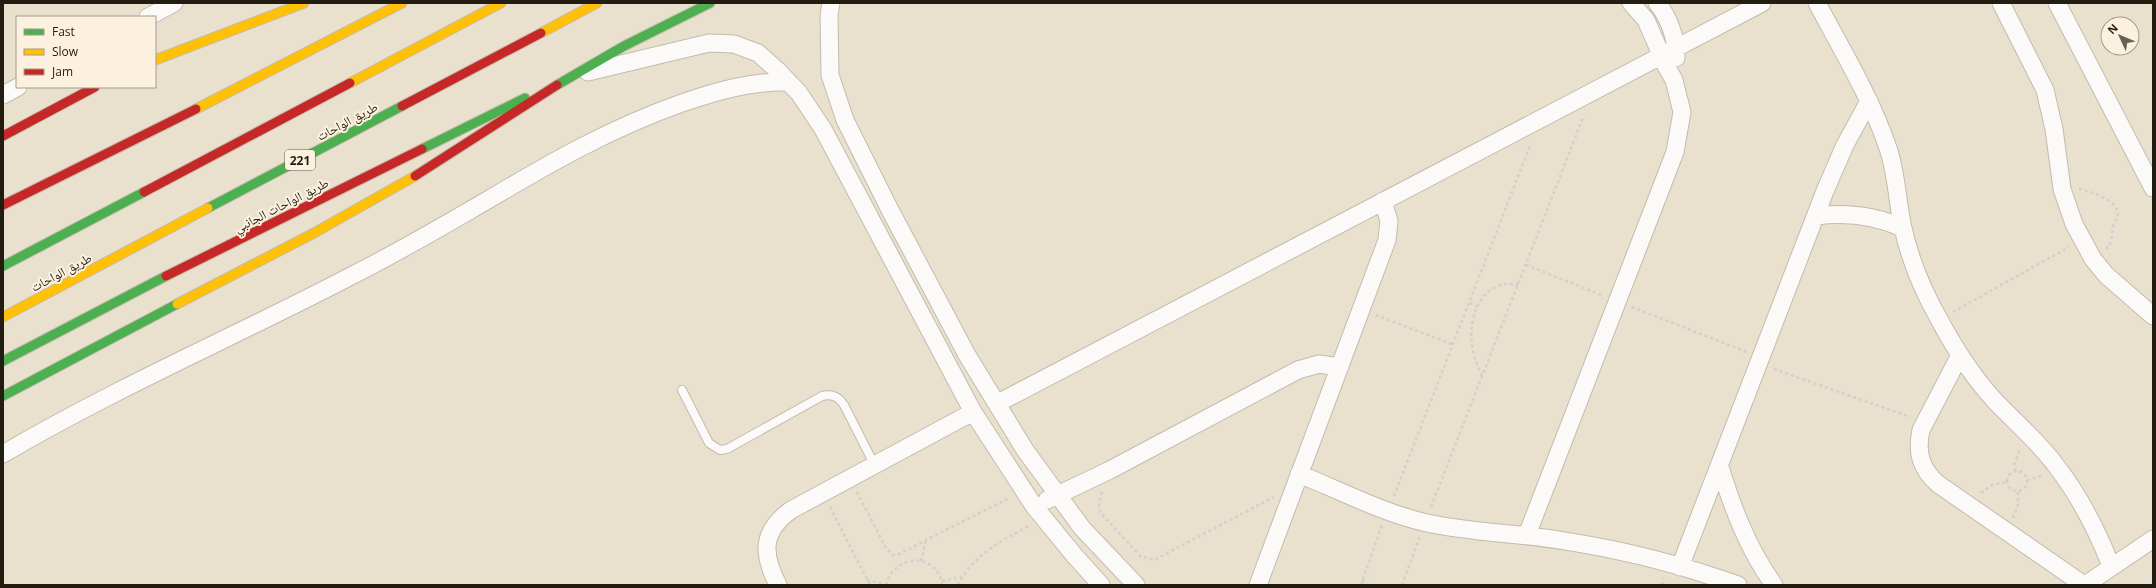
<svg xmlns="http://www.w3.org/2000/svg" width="2156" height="588" viewBox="0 0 2156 588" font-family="'Open Sans','Noto Naskh Arabic',sans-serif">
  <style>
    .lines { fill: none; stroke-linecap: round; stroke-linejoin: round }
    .lane-casing { stroke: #c3bbad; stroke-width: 10 }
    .street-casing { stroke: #c3bbad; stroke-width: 19 }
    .fast-casing { stroke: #c3bbad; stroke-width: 11 }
    .slow-casing { stroke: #c3bbad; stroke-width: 11 }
    .jam-casing { stroke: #c3bbad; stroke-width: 11 }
    .path { stroke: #d2d0cb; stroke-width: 2.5; stroke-dasharray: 3 3; stroke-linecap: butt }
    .lane { stroke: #fcfaf8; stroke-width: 8 }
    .street { stroke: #fcfaf8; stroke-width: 17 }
    .fast { stroke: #4caf50; stroke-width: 9 }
    .slow { stroke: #ffc107; stroke-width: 9 }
    .jam { stroke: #c62828; stroke-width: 9 }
    .labels { text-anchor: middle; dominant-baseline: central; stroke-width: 4; stroke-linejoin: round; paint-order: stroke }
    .shield { fill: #fcf1de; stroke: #645d4e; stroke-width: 1 }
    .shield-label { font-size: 12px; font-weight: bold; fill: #231d11 }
    .street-label { font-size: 13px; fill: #231d11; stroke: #fcf1de }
  </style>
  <rect width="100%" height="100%" fill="#e9e0ce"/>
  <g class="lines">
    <g class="lane-casing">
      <path id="lane" d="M682 390 709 443 720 450 727 449 822 396C832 394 838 396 844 405L874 464"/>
    </g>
    <g class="street-casing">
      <path id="street" d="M831 3 829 15 830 75 845 120 890 210 967 355 1025 450 1082 528 1136 585
        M1657 3C1669 17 1677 40 1676 58
        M1817 3C1842 50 1871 98 1888 148 1897 175 1897 201 1903 228 1910 260 1924 293 1940 321 1955 349 1973 377 1995 401 2016 423 2039 442 2057 467 2080 497 2097 530 2111 566
        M2001 3 2045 90 2054 129 2062 189 2074 224 2093 259 2106 275 2153 316
        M2057 3 2153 188
        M148 17 174 3
        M588 72 709 43 734 44 758 53 777 70 799 93 823 129 973 412 1034 506 1074 555 1101 585
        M3 95 18 87
        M1816 216C1847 212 1874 215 1903 228
        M1960 355 1921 430C1916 453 1921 469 1938 484L2084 585
        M998 403 1762 3
        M3 454C115 388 236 336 351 276 397 253 441 227 486 201 550 163 611 128 682 103 717 91 751 81 789 82
        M1720 467C1733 509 1748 549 1774 585
        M1299 474C1341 491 1383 513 1427 523 1473 533 1519 533 1565 541 1624 550 1682 565 1738 585
        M1047 500 1110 470 1298 370 1319 364 1340 367
        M1527 535 1675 152 1682 112 1674 80 1666 66 1646 20 1631 3
        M1680 567 1825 191 1845 145 1869 101
        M778 585C762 554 761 532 791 510L973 412
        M1258 585 1387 240 1389 221 1383 201
        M2085 585 2153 539"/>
    </g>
    <g class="fast-casing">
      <path id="fast" d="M557 85 624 46 710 3
        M422 149 525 98
        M208 208 402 106
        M3 266 144 192
        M3 361 166 276
        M3 396 177 304"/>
    </g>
    <g class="slow-casing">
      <path id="slow" d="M541 33 597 3
        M155 60 304 3
        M350 83 501 3
        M196 109 402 3
        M177 304 314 233 415 176
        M3 317 208 208"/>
    </g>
    <g class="jam-casing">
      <path id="jam" d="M402 106 541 33
        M3 136 95 87
        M415 176 557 85
        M144 192 350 83
        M3 205 196 109
        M166 276 422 149"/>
    </g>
    <path class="path" d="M2079 189C2090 191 2117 200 2118 213 2118 218 2113 223 2113 228 2111 237 2113 242 2106 249
      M1526 265 1604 296
      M1470 303 1477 307
      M1632 307 1747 352
      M1953 312 2069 247
      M1376 315 1454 345
      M1774 369 1910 417
      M1482 376C1479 368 1474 359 1473 350 1466 320 1481 277 1518 285
      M2015 471V463L2020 449
      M2007 481a10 10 0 1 1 20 0a10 10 0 1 1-20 0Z
      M2027 480 2044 475
      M857 492 886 548 893 555H897L1009 498
      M1102 492 1099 504 1100 512 1140 556 1154 560 1274 497
      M1981 493 1992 485 2007 482
      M1394 496 1531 143
      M830 507 870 585
      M1431 507 1584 115
      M2013 518 2018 505V491
      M921 561 926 540
      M867 580 886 584
      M1362 580 1368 585
      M942 581 962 577
      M886 585C894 553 938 552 942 585
      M958 585C974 554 1001 541 1031 525
      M1361 585 1382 525
      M1402 585 1420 536
      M1662 585 1664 578"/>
    <use href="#lane" class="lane"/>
    <use href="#street" class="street"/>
    <use href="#fast" class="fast"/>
    <use href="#slow" class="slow"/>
    <use href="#jam" class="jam"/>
  </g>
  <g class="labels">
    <rect class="shield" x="285" y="150" width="30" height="20" rx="3"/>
    <g class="shield-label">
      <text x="300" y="160">221</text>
    </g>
    <g class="street-label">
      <text transform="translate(347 121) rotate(-28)">طريق الواحات</text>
      <text transform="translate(281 205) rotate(-27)">طريق الواحات الجانبي</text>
      <text transform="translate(61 272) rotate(-28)">طريق الواحات</text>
    </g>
  </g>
  <rect width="2156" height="588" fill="none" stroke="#231d11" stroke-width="8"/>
  <rect x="16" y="16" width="140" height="72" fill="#fcf1de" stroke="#a59c8c"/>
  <rect x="24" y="29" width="20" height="6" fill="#4caf50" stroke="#a59c8c"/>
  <text x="52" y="36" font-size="12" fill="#231d11">Fast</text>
  <rect x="24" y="49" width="20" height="6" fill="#ffc107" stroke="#a59c8c"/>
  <text x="52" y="56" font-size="12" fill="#231d11">Slow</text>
  <rect x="24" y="69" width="20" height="6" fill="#c62828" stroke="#a59c8c"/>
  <text x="52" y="76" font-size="12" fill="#231d11">Jam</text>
  <g transform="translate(2120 36) rotate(314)"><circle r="19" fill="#fcf1de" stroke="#a59c8c"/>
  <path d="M0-3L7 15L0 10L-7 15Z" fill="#686153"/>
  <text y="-6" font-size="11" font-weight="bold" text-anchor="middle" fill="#231d11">N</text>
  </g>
</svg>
